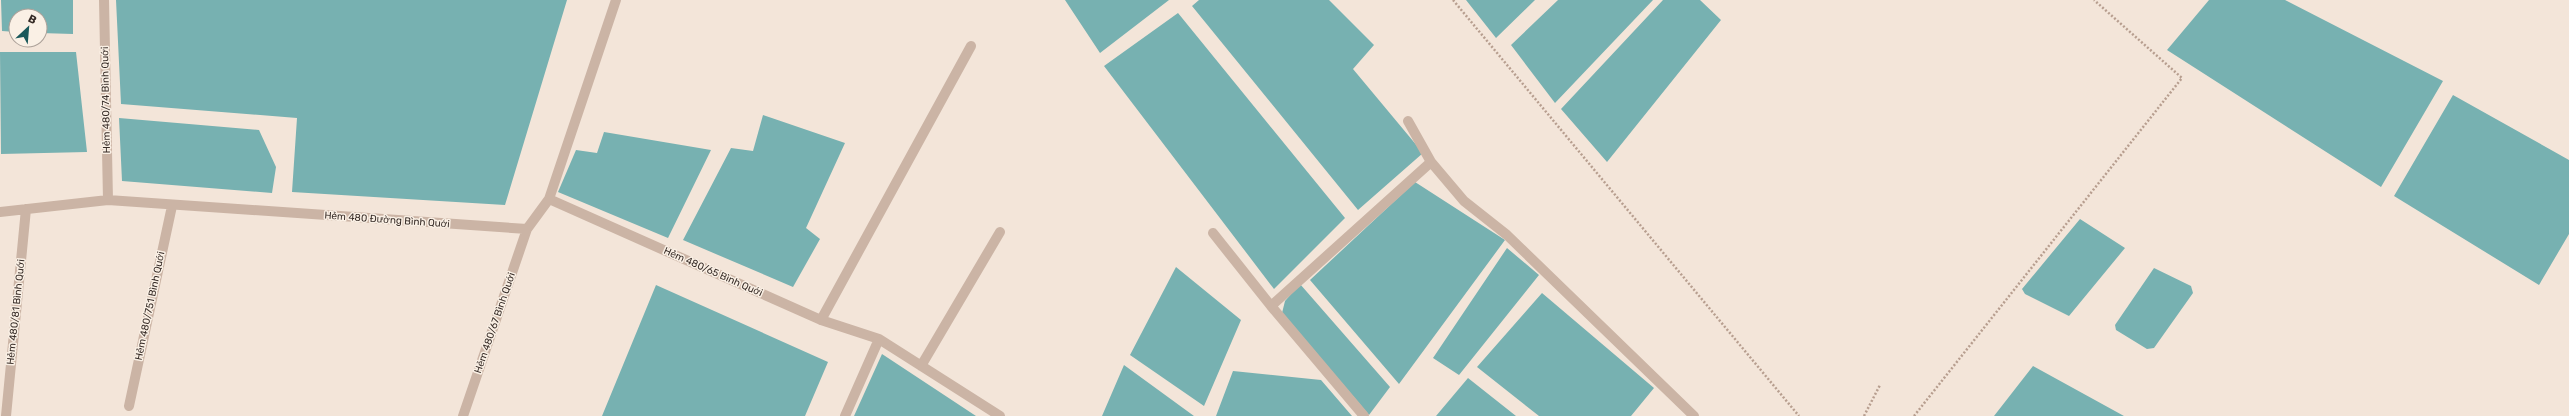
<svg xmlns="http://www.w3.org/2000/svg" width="2569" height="416" viewBox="0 0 2569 416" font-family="Rubik,sans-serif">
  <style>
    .water { fill: #77b1b1 }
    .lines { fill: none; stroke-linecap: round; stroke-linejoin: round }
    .path { stroke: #b79e8f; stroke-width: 2.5; stroke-dasharray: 2 2; stroke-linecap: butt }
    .minor { stroke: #cbb4a5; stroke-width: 10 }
    .labels { text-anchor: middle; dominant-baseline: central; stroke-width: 3; stroke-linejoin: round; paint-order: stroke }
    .street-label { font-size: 10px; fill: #362b26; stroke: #faf0e5 }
  </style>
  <rect width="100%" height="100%" fill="#f3e5d9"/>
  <path class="water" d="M1 0H73V34L40 33V16H16V32L2 31Z
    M116 0H567L505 205 292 192 297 118 121 104Z
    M1065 0H1169L1100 53Z
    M1199 0H1329L1374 45 1353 69 1423 153 1358 210 1192 6Z
    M1466 0H1535L1496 38Z
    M1558 0H1653L1555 103 1511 45Z
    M1663 0H1700L1721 20 1607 162 1561 109Z
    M2209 0H2285L2443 81 2381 187 2167 50Z
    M1178 13 1345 218 1274 289 1104 66Z
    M0 52H76L87 152 1 154Z
    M2453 95 2569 160V234L2539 285 2394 196Z
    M763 115 845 143 806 228 820 239 793 287 683 240 731 148 753 151Z
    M119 118 259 130 276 167 272 193 122 181Z
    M604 132 711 150 668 238 558 192 576 150 597 153Z
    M1415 182 1505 240 1399 384 1310 280Z
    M2080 219 2125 248 2069 316 2025 294 2022 289Z
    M1507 248 1539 275 1459 375 1433 358Z
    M1176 267 1241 320 1204 406 1130 355Z
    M2154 268 2191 286 2193 293 2154 348 2147 349 2116 330 2115 325Z
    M1300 284 1390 387 1369 415 1282 313 1285 301Z
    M656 285 828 362 805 416H602Z
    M1542 293 1654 388 1631 416H1539L1477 367Z
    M882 354 976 416H854Z
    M1124 365 1194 416H1102Z
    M2033 366 2124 416H1994Z
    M1233 371 1321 380 1352 416H1216Z
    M1468 378 1516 416H1436Z"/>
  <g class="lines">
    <path class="path" d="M1453 0 1799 416
      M1864 416 1880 385
      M1914 416 2182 78 2094 0"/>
    <path class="minor" d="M104 0 108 200
      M1408 121 1431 162 1464 201 1507 235 1694 416
      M549 199 821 320 879 339 1000 416
      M0 212 108 200 527 229 549 199 616 0
      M1213 233 1271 306
      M821 320 971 46
      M921 366 1000 232
      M129 406 172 206
      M6 416 26 209
      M463 416 527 229
      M845 416 879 339
      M1364 416 1271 306 1431 162"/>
  </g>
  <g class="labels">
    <g class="street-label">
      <text transform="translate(106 100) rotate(-91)">Hẻm 480/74 Bình Quới</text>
      <text transform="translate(387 220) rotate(4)">Hẻm 480 Đường Bình Quới</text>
      <text transform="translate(713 272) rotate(24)">Hẻm 480/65 Bình Quới</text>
      <text transform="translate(150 306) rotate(-78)">Hẻm 480/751 Bình Quới</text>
      <text transform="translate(16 312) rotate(-84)">Hẻm 480/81 Bình Quới</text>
      <text transform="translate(495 323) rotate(-71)">Hẻm 480/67 Bình Quới</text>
    </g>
  </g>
  <g transform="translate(28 28) rotate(26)"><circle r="19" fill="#faf0e5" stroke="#aca199"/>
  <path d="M0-3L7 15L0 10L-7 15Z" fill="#1a585a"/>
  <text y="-6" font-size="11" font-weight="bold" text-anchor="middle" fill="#362b26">B</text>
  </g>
</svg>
